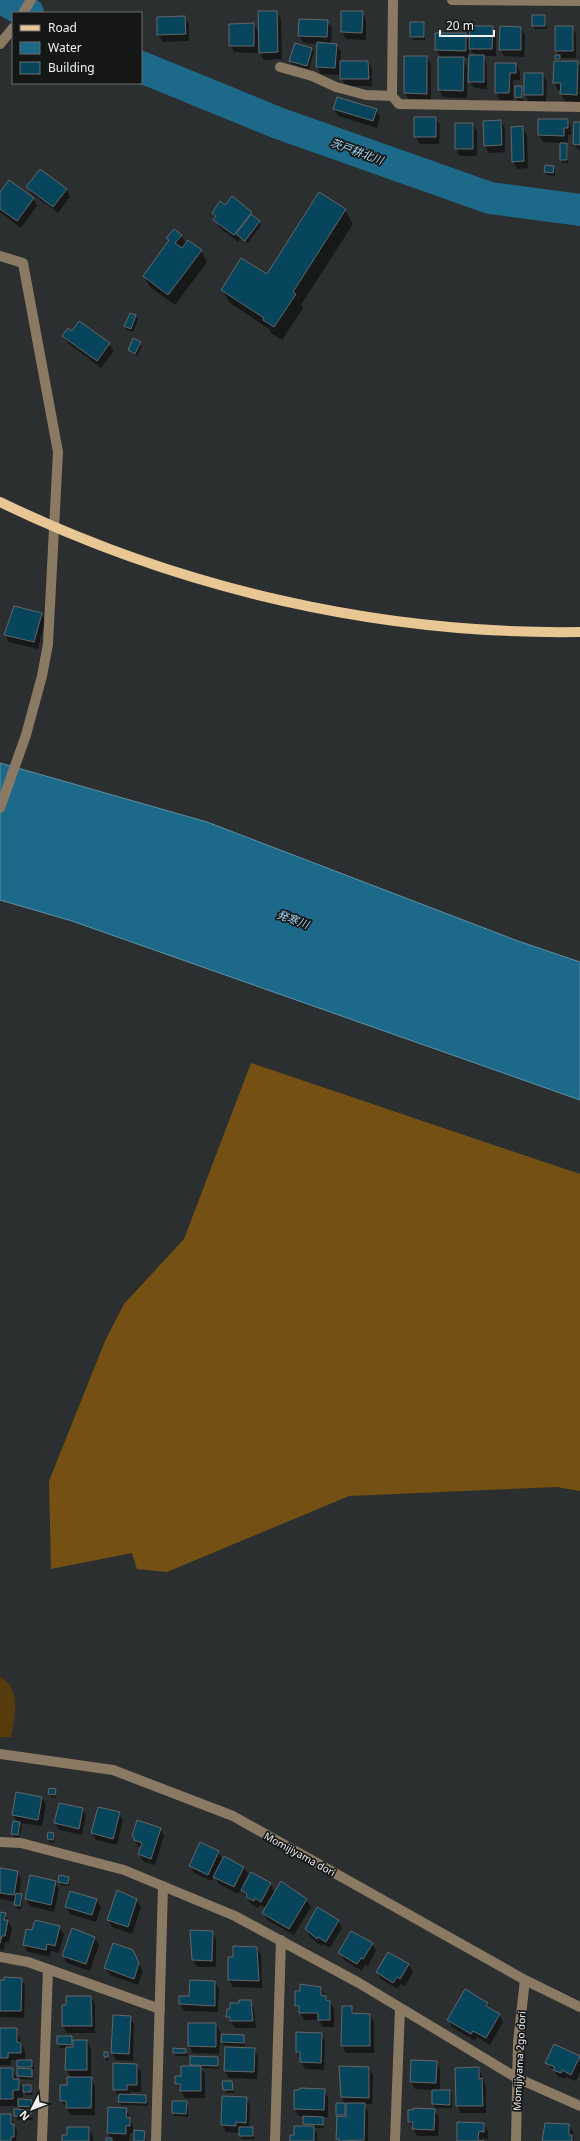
<svg xmlns="http://www.w3.org/2000/svg" width="580" height="2141" viewBox="0 0 580 2141" font-family="'Noto Sans','Noto Sans JP',sans-serif">
  <style>
    .green { fill: #563b0c }
    .forest { fill: #745113 }
    .water { fill: #1d6989; stroke: #5c92a8 }
    .shadow { fill: #0007; fill-rule: evenodd }
    .lines { fill: none; stroke-linecap: round; stroke-linejoin: round }
    .river { stroke: #1d6989; stroke-width: 32 }
    .building { fill: #07455d; stroke: #646768 }
    .minor { stroke: #8b7a63; stroke-width: 10 }
    .major { stroke: #e8c795; stroke-width: 10 }
    .labels { text-anchor: middle; dominant-baseline: central; stroke-width: 3.5; stroke-linejoin: round; paint-order: stroke }
    .street-label { font-size: 10px; fill: #f0f1f2; stroke: #151717 }
    .water-label { font-size: 11px; font-style: italic; fill: #9fd7f4; stroke: #151717 }
  </style>
  <rect width="100%" height="100%" fill="#2c2f30"/>
  <path class="green" d="M0 1677C22 1689 15 1717 11 1737H0Z"/>
  <path class="forest" d="M251 1063 580 1174V1491L557 1487 349 1496 167 1572 137 1569 132 1553 51 1569 49 1481 105 1341 124 1304 184 1239Z"/>
  <path class="water" d="M0 763 207 822 518 941 580 962V1100L72 921 0 900Z"/>
  <path class="shadow" d="M277 12 281 19 282 59 264 60 260 53V37H258V53L234 52 230 45 254 24 260 35Z
    M342 12H362L366 19V40L346 39 342 32Z
    M545 16 547 29H535L533 26Z
    M184 17 189 24V41L163 42 158 35Z
    M327 21 332 28 331 44 336 45 341 52 340 62H368L372 69V86H345L341 75 321 74 317 67 318 44 304 43 299 36Z
    M423 23 425 27V40H413L411 37Z
    M492 27 496 34V56H483L487 64V89L474 88 469 81 470 58H463L467 66V98L443 97 439 90V58H441L436 50V34H465L470 43ZM469 47 475 56H469Z
    M572 27 576 34V58H560L562 62H577L580 67V102L565 101 561 94V90H558L554 83 557 62 556 59 559 56 556 51Z
    M521 28 525 35 524 57 504 56 500 49Z
    M312 49 314 52 309 69 292 64 290 61Z
    M405 57H427L431 65V101L409 100 405 93Z
    M516 64 520 71V80H513V100H500L496 93Z
    M543 74 547 82 546 102H529L523 92V101H518L516 87H521L525 93Z
    M334 109 376 110 380 117 377 128 338 116Z
    M435 118 440 125 439 144H420L415 136Z
    M539 120H567L571 127V135H568V143H565L568 148V163H563L561 159V143L543 142 539 135Z
    M501 121 505 129V152L489 153 485 146Z
    M580 123V151L574 144Z
    M473 124 477 131V156H460L456 149Z
    M522 127 527 135 528 168 517 169 513 161Z
    M554 167 555 171V176L547 175 545 172Z
    M28 187 66 189 70 197 58 213 32 194Z
    M0 193 33 198 37 206 21 228 0 212Z
    M225 206 251 213 259 222 261 225 248 243 241 238 238 242 219 227 213 213Z
    M345 210 353 224 301 305 303 308 282 340 272 334 269 329 230 303 222 290 267 276Z
    M181 235 186 244 201 251 207 262 175 305 150 287 144 276 170 242 167 238Z
    M130 314 136 316 138 319 133 332 127 330 125 326Z
    M73 332 109 344 114 351 101 368 68 343 63 336Z
    M140 343 142 346 137 356 131 353 129 350Z
    M41 613 45 621 38 649 9 642 5 635Z
    M55 1790 56 1798 51 1797 49 1794Z
    M42 1797 46 1805 42 1826 19 1823 22 1826 19 1838 14 1837 12 1833 18 1822 13 1815Z
    M82 1809 86 1816 82 1835 59 1830 55 1823Z
    M119 1813 123 1820 117 1845 96 1840 92 1833Z
    M160 1829 164 1836 155 1865 144 1862 139 1854 142 1848 139 1847 133 1836Z
    M53 1834 55 1838 54 1843 50 1842 48 1839Z
    M218 1852 223 1860 244 1867 248 1874 242 1886 270 1884 275 1893 306 1899 311 1907 294 1935 267 1920 263 1913 266 1908 260 1905 258 1908 251 1904 241 1889 238 1894 219 1884 214 1876 212 1881 194 1873 190 1866Z
    M0 1869 17 1872 21 1879 19 1895 23 1898 21 1909H17L16 1902 0 1899Z
    M68 1878 70 1881 69 1886 61 1885 59 1881Z
    M55 1882 59 1889 54 1912 30 1906 26 1899Z
    M97 1900 101 1907 96 1922 70 1914 66 1907Z
    M137 1900 141 1907 132 1934 112 1927 108 1920Z
    M0 1913 5 1914 12 1928 9 1943 5 1942 4 1950 0 1949Z
    M338 1920 342 1928 330 1948 323 1944 321 1946 310 1937 306 1929Z
    M59 1927 64 1934 59 1953 51 1951 50 1957 28 1952 24 1945 33 1932Z
    M212 1932 216 1939V1967H197L193 1960Z
    M95 1938 99 1945 90 1971 67 1963 63 1956Z
    M372 1944 376 1951 368 1966 365 1965 362 1971 344 1960 340 1953Z
    M257 1948 261 1955 262 1988 233 1987 229 1980 234 1958Z
    M388 1953 409 1965 413 1972 405 1986 401 1984 398 1989 381 1979 377 1972Z
    M136 1958 143 1971 138 1985 110 1975 105 1968Z
    M21 1979 25 1986 24 2018 0 2017V2020V1981Z
    M215 1982 219 1989 218 2012 184 2011 180 2004V1997H190Z
    M321 1988 334 2009V2027H323L319 2020H304L296 2005Z
    M465 1991 488 2004 491 2010 499 2014 503 2022 490 2045 477 2037 475 2041 452 2027 448 2020Z
    M91 1997 95 2004V2033H67L63 2026 67 2006Z
    M250 2001 254 2008 256 2028H235L228 2017V2010H231V2003Z
    M351 2007 356 2014H370L374 2022V2053H346L342 2046Z
    M130 2017 134 2024 133 2061 116 2060 112 2053Z
    M216 2024 220 2032 219 2054 193 2053 189 2046Z
    M0 2029H16L25 2051V2061H32L34 2064V2070H31L33 2080 20 2079 18 2076V2069H20L18 2060H11V2065H0Z
    M321 2034 325 2041 324 2070 305 2069 297 2052Z
    M243 2036 245 2046 224 2045 222 2042Z
    M58 2037H71L73 2041H87L91 2049V2078L95 2086V2115H71L61 2101 71 2078 66 2069 67 2048H60Z
    M254 2049 258 2056 257 2079 229 2078 225 2071Z
    M186 2050 188 2056H176L174 2052Z
    M105 2053H107L109 2060 106 2061Z
    M579 2057 580 2071 576 2081 566 2077 565 2079 559 2077 547 2063Z
    M218 2058 219 2069 201 2068 205 2074V2098H185L176 2083 192 2067 191 2065Z
    M436 2062 440 2069V2091H450L452 2094V2108H435L433 2104V2090L415 2089 411 2082Z
    M136 2065 141 2072V2092H130V2095L146 2096 148 2106 121 2105 119 2097 114 2089Z
    M369 2068 373 2075 372 2104H364L368 2112V2141H339L337 2115 344 2104 347 2110 342 2097Z
    M479 2068 486 2087V2113H461L457 2106Z
    M0 2069H13L17 2080 24 2089 31 2086 33 2095H26L23 2089V2097H17V2106H0Z
    M223 2082H232L234 2093H226Z
    M324 2090 328 2097V2117H322L324 2128H313L317 2134V2141H291L306 2127 304 2116H299L295 2109V2091Z
    M223 2097 246 2098 250 2105 249 2128H253L254 2132V2139H242L240 2133 226 2132 222 2125Z
    M19 2100 32 2101 33 2104V2110H30L33 2120H17L15 2110H21Z
    M173 2102H186L188 2106V2117L174 2116 173 2113Z
    M126 2109 133 2126V2133H130L129 2141H107L112 2139 108 2133Z
    M434 2110 439 2117 438 2136H417L409 2122V2111Z
    M0 2115H11L17 2132 16 2141H0Z
    M484 2124 488 2131V2139L482 2138 483 2141H458Z
    M569 2125 573 2132 574 2141H543Z
    M89 2128 93 2136V2141H63L68 2136Z
    M144 2132 146 2141H135Z"/>
  <g class="lines">
    <path class="river" d="M5 0 28 13
      M141 67 278 123 490 198 580 210"/>
  </g>
  <path class="building" d="M258 11H277L278 52 259 53Z
    M341 11H363L362 33 341 32Z
    M532 15H545V26H532Z
    M185 16 186 34 157 35V17Z
    M299 19 328 20 327 37 298 36Z
    M410 22H424V37H410Z
    M254 23V46H229V24Z
    M470 26H493L492 49H469Z
    M500 26 521 27V50H499Z
    M555 26H573V51H555Z
    M435 33H466V51L435 50Z
    M317 42 337 44 335 68 316 67Z
    M295 43 312 48 307 66 289 61Z
    M469 55H484V82H468Z
    M555 55H560V59H555Z
    M404 56H427V94L404 93Z
    M438 57H464L463 91 438 90Z
    M340 61H368L369 79H340Z
    M554 61H578L577 95 560 94 561 83H553Z
    M495 63H516V73H510L509 93H495Z
    M524 73H543V95H524Z
    M515 86H522V98L515 97Z
    M337 97 377 109 373 121 333 109Z
    M414 117H436V137H414Z
    M538 119H568V128H564V136L538 135Z
    M501 120 502 145 484 146 483 121Z
    M574 122H580V145L573 144Z
    M455 123H473V149H455Z
    M523 126 524 161 512 162 511 127Z
    M560 143H567V160H560Z
    M545 165 554 166 553 173 544 172Z
    M40 169 67 189 53 207 26 187Z
    M9 180 34 198 17 221 0 209V192Z
    M319 192 346 209 293 292 296 294 274 327 263 320 264 318 221 290 241 258 267 274Z
    M232 196 252 212 234 235 213 220 216 216 212 213 220 201 225 205Z
    M251 214 260 221 245 241 236 234Z
    M174 229 182 235 175 243 182 248 188 240 202 250 168 295 143 276 169 240 166 238Z
    M130 313 136 315 131 329 124 326Z
    M79 321 110 343 97 361 62 336 68 328 72 331Z
    M133 338 141 342 135 354 128 350Z
    M14 606 42 613 34 642 4 635Z
    M49 1788 56 1789 55 1795 48 1794Z
    M16 1792 42 1797 38 1820 12 1815Z
    M59 1803 83 1808 79 1829 54 1823Z
    M98 1807 120 1812 113 1839 91 1833Z
    M137 1820 161 1828 151 1859 138 1854 142 1843 134 1840V1837L132 1836Z
    M13 1821 20 1822 18 1835 11 1834Z
    M48 1832 54 1833 53 1840 47 1839Z
    M200 1842 219 1851 208 1875 189 1866Z
    M224 1856 244 1867 234 1887 213 1877Z
    M0 1868 18 1871 14 1895 0 1893Z
    M251 1872 271 1883 261 1902 255 1898 254 1901 246 1897 247 1894 241 1890Z
    M30 1875 56 1881 51 1905 25 1899Z
    M59 1875 69 1877 68 1884 58 1882Z
    M281 1881 307 1899 289 1929 262 1913Z
    M117 1890 137 1899 128 1927 107 1920Z
    M70 1891 97 1899 92 1915 65 1907Z
    M16 1893 22 1894 20 1906 14 1905Z
    M317 1907 339 1920 326 1942 318 1937 317 1939 305 1929Z
    M0 1912 6 1913 4 1920H8L5 1936H2L0 1943Z
    M35 1920 60 1926 55 1946 47 1944 46 1950 23 1945 26 1929 32 1930Z
    M72 1928 95 1937 86 1964 62 1956Z
    M190 1930 213 1931 212 1961 192 1960Z
    M351 1931 373 1943 363 1959 361 1958 357 1964 338 1953Z
    M113 1943 133 1950 139 1963 134 1979 104 1968Z
    M233 1946 257 1947 259 1981 228 1980V1957H233Z
    M388 1952 409 1964 400 1979 397 1977 393 1983 376 1972Z
    M4 1977 22 1978 21 2011H0V1980H4Z
    M190 1980 215 1981V2006L179 2004V1996H189Z
    M300 1984 321 1987V1995L326 1996V2000L330 2001V2020H318V2013H299V2006H295V1991H300Z
    M465 1989 488 2003 486 2006 500 2014 486 2038 473 2031 471 2034 447 2020Z
    M66 1996H91L92 2026H62V2005H66Z
    M239 2000H251L253 2021H230V2017H226L227 2009H230V2003H239Z
    M342 2006H352V2013L370 2014V2046H341Z
    M113 2015 131 2016 129 2054 111 2053Z
    M188 2023H216V2047L188 2046Z
    M0 2028H17V2042L21 2043V2053H8V2058H0Z
    M296 2032 322 2033 321 2063 300 2062V2052H296Z
    M222 2034 244 2035V2043L221 2042Z
    M57 2036H72V2045L57 2044Z
    M73 2040H87V2070H65L66 2047H73Z
    M554 2044 580 2056 571 2075 562 2070 561 2073 553 2070 555 2067 545 2063Z
    M225 2047 255 2048 254 2072 224 2071Z
    M173 2048 186 2049V2053H173Z
    M104 2052H108V2057H104Z
    M190 2056 218 2057V2066L190 2065Z
    M17 2060H32V2067H17Z
    M411 2060 437 2061 436 2083 410 2082Z
    M113 2063 137 2064V2085H127V2090H113Z
    M181 2066H201V2091H180V2084H175V2076H181Z
    M339 2066 369 2067V2098L341 2097Z
    M479 2067V2079L482 2078 483 2106H456L455 2068Z
    M0 2068H13V2079H19V2090H13V2099H0Z
    M17 2068 32 2069V2077L17 2076Z
    M67 2077H92L91 2108H66V2101H60V2085H67Z
    M222 2081H232L233 2090H223Z
    M23 2085H31V2092H23Z
    M300 2088 325 2089 324 2110 294 2109V2090H299Z
    M432 2090H450V2105L432 2104Z
    M119 2094 146 2095V2103L118 2102Z
    M222 2096 247 2097 246 2123 236 2122V2126L221 2125Z
    M18 2099 32 2100V2107L18 2106Z
    M172 2101H187L186 2114 172 2113Z
    M336 2103H345V2115H336Z
    M346 2103H365L364 2140 339 2141V2139H336L337 2116 346 2117Z
    M108 2107 127 2108 126 2117 130 2118V2126H126V2134L107 2133Z
    M413 2108 435 2109 434 2130 412 2129 413 2122H408V2110H413Z
    M14 2109 31 2110V2117L14 2116Z
    M0 2114H11V2124H14V2137H11V2141H0Z
    M303 2116 323 2117V2125L303 2124Z
    M457 2122 484 2123V2132L479 2131 478 2140 484 2141H457Z
    M545 2123 569 2124V2135H572V2141H542Z
    M294 2126H314V2141H290V2135H294Z
    M67 2127H89V2141H62V2135H67Z
    M239 2127H253V2136H239Z
    M134 2130 145 2131 144 2141H134Z
    M106 2138H112V2141H106Z"/>
  <g class="lines">
    <path class="minor" d="M452 0 580 1
      M23 13 31 0
      M0 44 13 28
      M280 67 312 76 336 87 366 95 392 96 399 104 580 107
      M392 96 393 0
      M0 256 23 263 58 452 48 644 42 676 26 735 0 808
      M0 1754 113 1770 233 1816 525 1980 580 2007
      M0 1842 21 1843 124 1870 235 1916 359 1983 517 2078 580 2106
      M0 1957 28 1962 160 2009
      M42 2141 48 1969
      M156 2141 163 1886
      M275 2141 281 1940
      M395 2141 400 2008
      M516 2141 518 2042 525 1980"/>
    <path class="major" d="M0 502C180 589 380 635 580 632"/>
  </g>
  <g class="labels">
    <g class="street-label">
      <text transform="translate(300 1854) rotate(29)">Momijiyama dori</text>
      <text transform="translate(519 2061) rotate(-87)">Momijiyama 2go dori</text>
    </g>
    <g class="water-label">
      <text transform="translate(357 151) rotate(20)">茨戸耕北川</text>
      <text transform="translate(293 919) rotate(20)">発寒川</text>
    </g>
  </g>
  <rect x="12" y="12" width="130" height="72" fill="#151717" stroke="#6d6e6f"/>
  <rect x="20" y="25" width="20" height="6" fill="#e8c795" stroke="#6d6e6f"/>
  <text x="48" y="32" font-size="12" fill="#f0f1f2">Road</text>
  <rect x="20" y="42" width="20" height="12" fill="#1d6989" stroke="#6d6e6f"/>
  <text x="48" y="52" font-size="12" fill="#f0f1f2">Water</text>
  <rect x="20" y="62" width="20" height="12" fill="#07455d" stroke="#6d6e6f"/>
  <text x="48" y="72" font-size="12" fill="#f0f1f2">Building</text>
  <g transform="translate(32 2109) rotate(228)" stroke="#151717" stroke-width="3" paint-order="stroke">
  <path d="M0-3L7 15L0 10L-7 15Z" fill="#f0f1f2"/>
  <text y="-6" font-size="11" font-weight="bold" text-anchor="middle" fill="#f0f1f2">N</text>
  </g>
  <path d="M440 30v6h54v-6" fill="none" stroke="#f0f1f2" stroke-width="2"/>
  <text x="446" y="30" font-size="12" fill="#f0f1f2" stroke="#151717" stroke-width="3" paint-order="stroke">20 m</text>
</svg>
